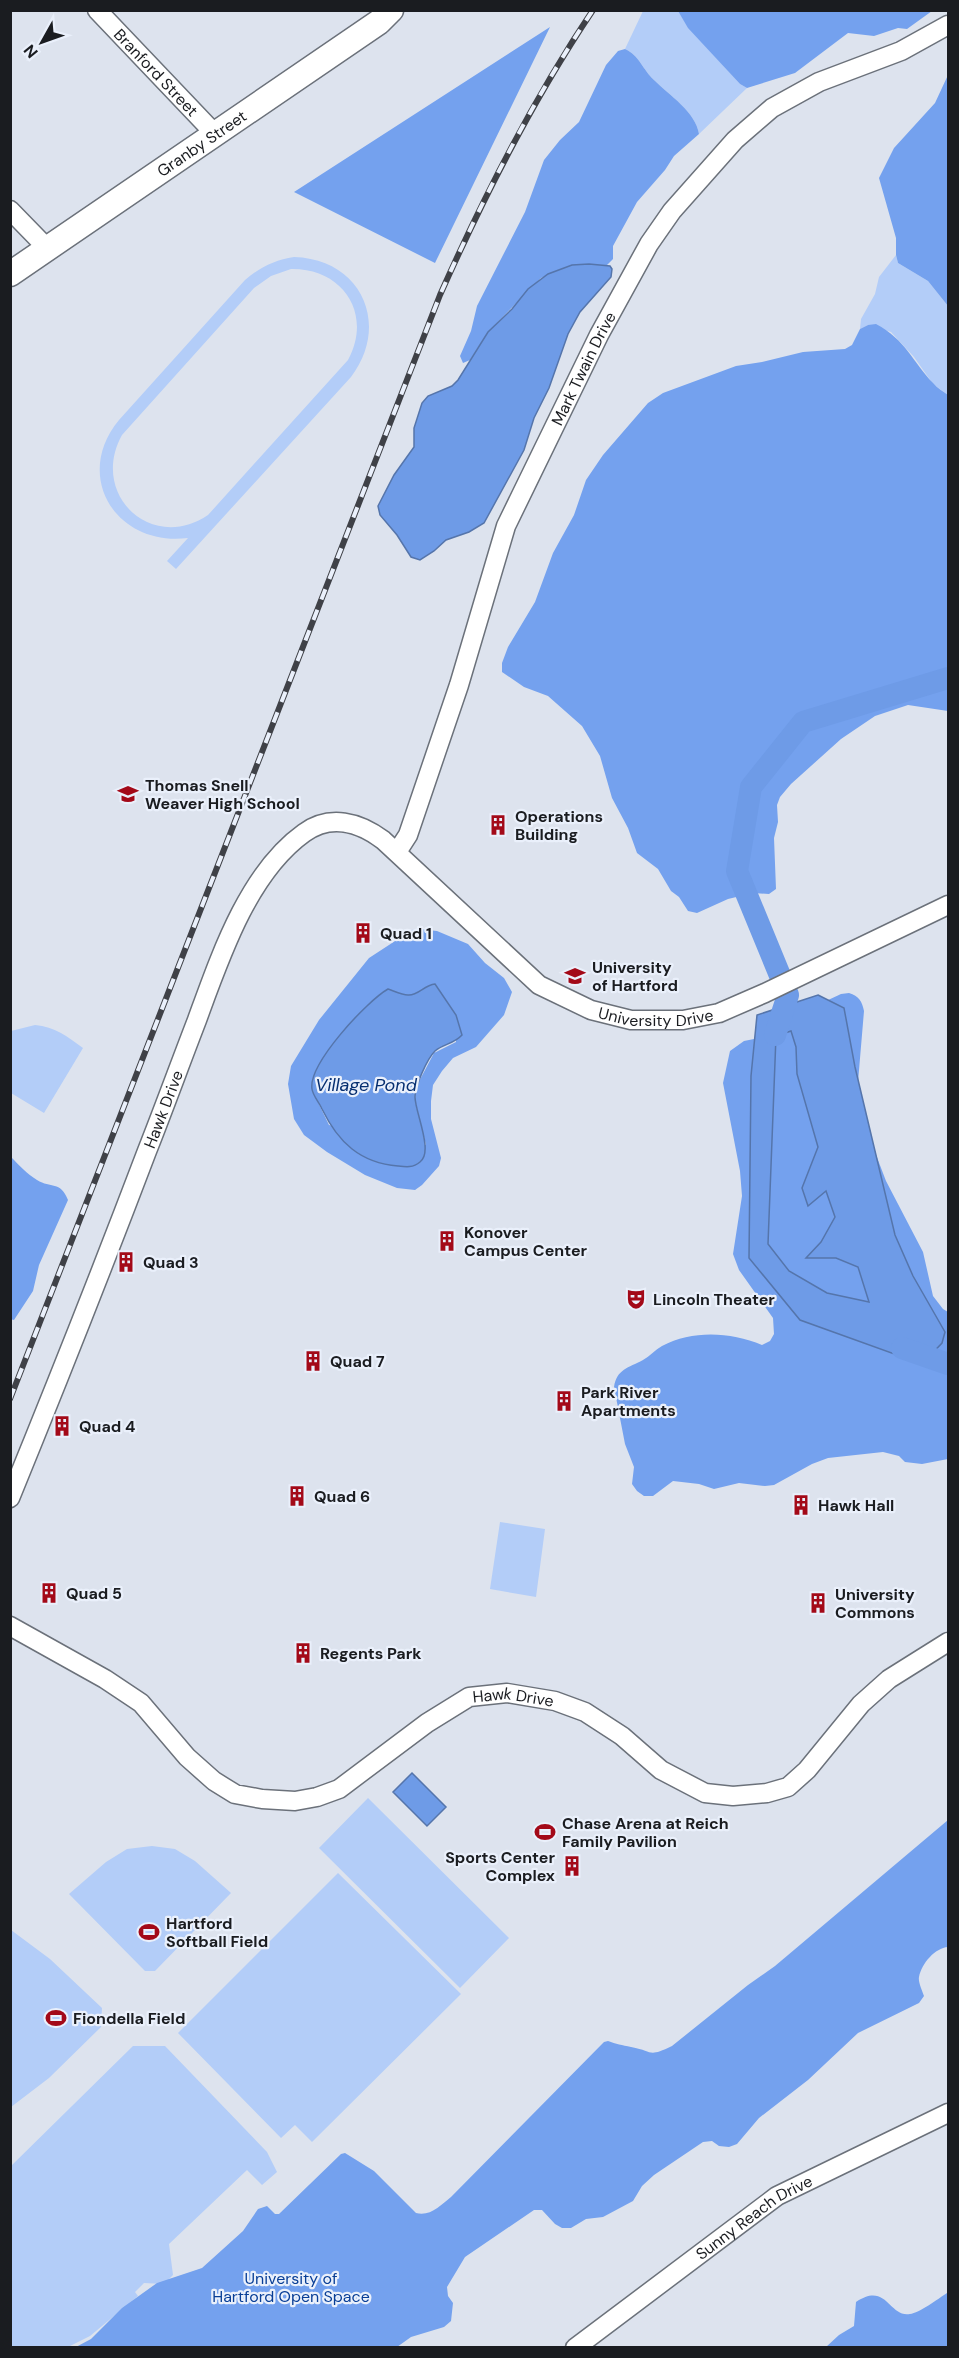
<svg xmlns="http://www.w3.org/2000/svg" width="959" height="2358" viewBox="0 0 959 2358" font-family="'DM Sans',sans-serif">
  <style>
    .green { fill: #b3cdf8; fill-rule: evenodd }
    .forest { fill: #74a1ee; fill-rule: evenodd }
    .water { fill: #6e9be7; stroke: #5575ab; stroke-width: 1.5; fill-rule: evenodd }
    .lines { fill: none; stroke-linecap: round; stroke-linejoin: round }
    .river { stroke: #6e9be7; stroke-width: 22 }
    .minor-casing { stroke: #6b717a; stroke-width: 21 }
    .major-casing { stroke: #6b717a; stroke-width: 27 }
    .minor { stroke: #fff; stroke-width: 18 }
    .major { stroke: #fff; stroke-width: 24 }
    .rail-casing { stroke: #3f4147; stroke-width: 6 }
    .rail { stroke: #eaf0fb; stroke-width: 4; stroke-dasharray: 11; stroke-linecap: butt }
    .labels { text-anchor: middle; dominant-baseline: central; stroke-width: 4.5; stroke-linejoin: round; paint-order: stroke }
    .street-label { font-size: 16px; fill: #1a1c20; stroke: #eaf0fb }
    .poi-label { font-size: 16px; font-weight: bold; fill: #1a1c20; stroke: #eaf0fb; text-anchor: start }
    .park-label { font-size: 16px; fill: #083e96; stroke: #eaf0fb }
    .water-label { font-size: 18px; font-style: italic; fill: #062e70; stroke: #eaf0fb }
  </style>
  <rect width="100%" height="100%" fill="#dde3ee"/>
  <path class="green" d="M643 11H678L689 28 740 84 747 88 699 134C696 112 669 95 654 80 643 70 639 55 625 49Z
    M896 255 898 263 928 281 948 306V395L933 384 914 357 891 332 868 325 860 329 861 319 875 294 879 277Z
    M294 257C361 259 391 324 351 377L176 569 167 561 188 538C117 547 72 477 119 420L245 280C260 267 275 260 294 257ZM291 269C343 268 373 314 348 360L208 515C152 553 89 495 122 435L254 288 271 276Z
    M35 1025C55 1027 67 1036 83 1048L44 1113 11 1093V1031Z
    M500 1522 545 1529 536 1597 490 1589Z
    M368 1798 509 1938 460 1988 319 1848Z
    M152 1846 175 1849 195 1861 231 1893 155 1971H145L69 1894 106 1862 127 1849Z
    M338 1873 461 1994 312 2142 295 2125 281 2138 178 2033Z
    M11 1930 50 1959 102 2008 101 2027 49 2078 11 2107Z
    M133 2046H165L267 2152 277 2172 262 2185 247 2170 169 2244 173 2275 164 2284 144 2283 135 2292 138 2296 90 2336 68 2347 13 2348 11 2345V2166Z"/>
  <path class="forest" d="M678 11H932L907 29 898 28 874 36 848 33 795 73 747 88 740 84 688 28Z
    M550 27 435 263 294 192Z
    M625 49C639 55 643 70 654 80 669 95 696 112 699 134L674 156 665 170 637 202 613 246V259L607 265H572L541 278 488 332 470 360 463 363 460 356 471 331 477 306 525 212 544 160 560 140 579 122 606 65 618 51Z
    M948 75V306L928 281 898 263 896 255V238L879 178 894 148 935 103Z
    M876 324C906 340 912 361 933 383 937 388 943 391 948 395V711L908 705 875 716 841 739 791 784 780 797 777 805 778 822 774 838 776 889 769 894 753 893 728 899 697 913 688 911 679 897 671 891 658 869 637 853 628 828 612 798 600 756 582 726 548 696 524 687 502 672V663L508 647 535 602 553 553 574 515 586 480 603 455 648 403 663 393 736 366 762 362 803 352 845 349 852 345 860 329 868 325Z
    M420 929 437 931 468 944 485 963 504 978 512 992 504 1015 476 1047 453 1058 442 1071 433 1085 431 1101V1119L441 1158 439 1166 422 1185 415 1190 397 1188 365 1175 327 1152 304 1135 294 1119 288 1084 291 1066 319 1020 369 958 412 930ZM435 984 456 1015V1042L434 1053 416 1087 415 1100 426 1145 329 1125 313 1092 312 1083 388 989C394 991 402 995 408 995 418 996 424 985 435 984Z
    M849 993C859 996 862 1001 864 1011L858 1082 865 1126 886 1181 923 1252 933 1296 943 1309 948 1312V1459L922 1464 905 1462 899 1456 883 1452 828 1458 812 1464 774 1485 765 1486 739 1483 714 1489 699 1484 673 1481 653 1496H644L637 1491 632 1484 634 1467 625 1444 614 1387C617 1369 628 1368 643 1360 650 1356 655 1350 662 1346 693 1330 730 1332 762 1345L770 1341 774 1334 773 1318 739 1270 733 1254 742 1196 740 1171 723 1083 730 1051 744 1041 769 1036 826 1001 841 994Z
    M11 1157C19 1165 27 1174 37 1180 51 1189 60 1180 68 1200L39 1265 33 1291 14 1320 10 1319Z
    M948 1820V1947C935 1948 922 1963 919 1977 918 1982 922 1990 924 1996L919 2003 858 2033 808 2080 759 2118 737 2144 729 2147 719 2146 712 2141 703 2142 654 2175 642 2186 633 2201 603 2217 586 2219 571 2228H562L555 2224 542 2210H534L465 2257 447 2287 448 2296 453 2303 451 2321 444 2327 411 2337 397 2347H76L91 2339 122 2308 157 2283 202 2268 243 2231 258 2209 267 2206 275 2214H279L341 2154 345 2153 374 2171 416 2213C430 2217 441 2205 451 2197L604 2042 608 2041C616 2044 622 2045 631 2047 654 2051 647 2058 672 2046L748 1985 775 1966Z
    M948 2290V2347H826L839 2335 854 2326 856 2302C887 2281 889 2318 910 2314 919 2313 938 2299 947 2293Z"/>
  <path class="water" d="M589 264 610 266 612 269 611 277 580 312 568 334 549 388 534 418 524 450 484 523 469 532 446 540 434 551 420 560 411 557 397 535 380 515 378 506 394 475 414 447V428L422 403 428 396 452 386 458 380 488 332 512 309 528 289 548 274 572 265Z
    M435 984 456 1015 462 1035C454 1044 443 1044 435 1051 427 1059 415 1086 415 1097 415 1112 434 1152 420 1162 413 1168 406 1167 398 1166 360 1163 338 1142 322 1109 319 1102 313 1096 312 1089 308 1064 367 1001 388 989 394 991 402 995 408 995 418 996 424 985 435 984Z
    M818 995 844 1008 855 1067 895 1235 913 1276 945 1332 942 1343 922 1364 800 1320 749 1258 751 1076 757 1015ZM791 1031 796 1047 797 1074 818 1147 802 1188 808 1206 826 1191 835 1217 821 1242 806 1258H836L858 1267 869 1302 827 1293 789 1271 768 1244 776 1036Z
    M412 1773 446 1807 427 1826 393 1792Z"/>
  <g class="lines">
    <path class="river" d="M775 1035 788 995 737 871 751 787 803 722 948 678
      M902 1348 948 1364"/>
    <g class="minor-casing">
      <g id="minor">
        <path id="s1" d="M97 10 216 135"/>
        <path d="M10 210 47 248"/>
        <path id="s2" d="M397 852 408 835 459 685 506 526 599 335 649 244 672 211 735 140 772 108 819 82 901 51 948 25"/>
        <path id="s3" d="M10 1498C57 1383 103 1267 147 1151 164 1108 180 1064 197 1020 220 957 248 873 304 833 330 814 359 822 383 840L539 985 591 1010 631 1020H683L719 1013 765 993 948 905"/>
        <path id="s4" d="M10 1626 105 1679 141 1703 187 1757 214 1781 235 1794 262 1799 295 1801 317 1797 339 1789 427 1723 469 1697 507 1693 555 1701 585 1712 622 1736 661 1770 705 1793 733 1796 767 1793 788 1787 807 1770 861 1704 889 1679 948 1642"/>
        <path id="s5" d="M575 2348 777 2196 948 2113"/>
      </g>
    </g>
    <g class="major-casing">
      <g id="major">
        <path id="s6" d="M10 274 379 22 391 10"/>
      </g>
    </g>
    <use href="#minor" class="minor"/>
    <use href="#major" class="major"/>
    <g class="rail-casing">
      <path id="rail" d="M10 1399 440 295C484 196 532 101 593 10"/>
    </g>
    <use href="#rail" class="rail"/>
  </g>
  <defs>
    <g id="school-bare" transform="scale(1.62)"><path d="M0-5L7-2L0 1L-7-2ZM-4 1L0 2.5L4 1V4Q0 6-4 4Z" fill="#a30918" stroke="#eaf0fb" stroke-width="2.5" paint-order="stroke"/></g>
    <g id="building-bare" transform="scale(1.62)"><path d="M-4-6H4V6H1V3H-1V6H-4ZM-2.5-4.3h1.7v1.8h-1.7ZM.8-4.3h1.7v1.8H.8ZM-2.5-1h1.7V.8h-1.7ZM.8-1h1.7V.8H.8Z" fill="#a30918" stroke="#eaf0fb" stroke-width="2.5" paint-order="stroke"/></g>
    <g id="university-bare" transform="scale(1.62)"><path d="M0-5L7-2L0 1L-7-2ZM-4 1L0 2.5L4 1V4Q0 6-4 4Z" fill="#a30918" stroke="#eaf0fb" stroke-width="2.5" paint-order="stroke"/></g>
    <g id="theatre-bare" transform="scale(1.62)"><path d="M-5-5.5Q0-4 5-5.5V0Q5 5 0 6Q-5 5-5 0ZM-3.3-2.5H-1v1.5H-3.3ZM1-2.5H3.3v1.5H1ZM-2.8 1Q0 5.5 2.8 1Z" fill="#a30918" stroke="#eaf0fb" stroke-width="2.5" paint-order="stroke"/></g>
    <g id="stadium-bare" transform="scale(1.62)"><path d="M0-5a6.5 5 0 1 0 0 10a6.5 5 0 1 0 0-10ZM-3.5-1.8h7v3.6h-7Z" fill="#a30918" stroke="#eaf0fb" stroke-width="2.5" paint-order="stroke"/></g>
  </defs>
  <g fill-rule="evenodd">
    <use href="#school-bare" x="128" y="794"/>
    <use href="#building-bare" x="498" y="825"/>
    <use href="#building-bare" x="363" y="933"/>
    <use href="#university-bare" x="575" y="976"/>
    <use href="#building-bare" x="447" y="1241"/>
    <use href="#building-bare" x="126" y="1262"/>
    <use href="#theatre-bare" x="636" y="1299"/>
    <use href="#building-bare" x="313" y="1361"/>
    <use href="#building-bare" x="564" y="1401"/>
    <use href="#building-bare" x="62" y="1426"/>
    <use href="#building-bare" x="297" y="1496"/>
    <use href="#building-bare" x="801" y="1505"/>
    <use href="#building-bare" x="49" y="1593"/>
    <use href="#building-bare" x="818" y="1603"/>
    <use href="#building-bare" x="303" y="1653"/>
    <use href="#stadium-bare" x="545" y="1832"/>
    <use href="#building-bare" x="572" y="1866"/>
    <use href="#stadium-bare" x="149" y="1932"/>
    <use href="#stadium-bare" x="56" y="2018"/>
  </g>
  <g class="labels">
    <g class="street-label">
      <text stroke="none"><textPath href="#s1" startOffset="86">Branford Street</textPath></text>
      <text stroke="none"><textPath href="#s6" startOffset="232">Granby Street</textPath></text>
      <text stroke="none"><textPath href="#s2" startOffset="520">Mark Twain Drive</textPath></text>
      <text stroke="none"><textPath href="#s3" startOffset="1154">University Drive</textPath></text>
      <text stroke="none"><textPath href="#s3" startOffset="418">Hawk Drive</textPath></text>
      <text stroke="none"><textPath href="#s4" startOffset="594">Hawk Drive</textPath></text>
      <text stroke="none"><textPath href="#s5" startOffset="222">Sunny Reach Drive</textPath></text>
    </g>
    <g class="poi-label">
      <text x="145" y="785">Thomas Snell<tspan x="145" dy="18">Weaver High School</tspan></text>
      <text x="515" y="816">Operations<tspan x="515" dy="18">Building</tspan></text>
      <text x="380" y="933">Quad 1</text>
      <text x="592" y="967">University<tspan x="592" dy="18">of Hartford</tspan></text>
      <text x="464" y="1232">Konover<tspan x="464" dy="18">Campus Center</tspan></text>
      <text x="143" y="1262">Quad 3</text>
      <text x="653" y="1299">Lincoln Theater</text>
      <text x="330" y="1361">Quad 7</text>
      <text x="581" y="1392">Park River<tspan x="581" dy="18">Apartments</tspan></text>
      <text x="79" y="1426">Quad 4</text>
      <text x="314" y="1496">Quad 6</text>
      <text x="818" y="1505">Hawk Hall</text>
      <text x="66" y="1593">Quad 5</text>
      <text x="835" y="1594">University<tspan x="835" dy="18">Commons</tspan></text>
      <text x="320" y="1653">Regents Park</text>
      <text x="562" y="1823">Chase Arena at Reich<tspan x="562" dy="18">Family Pavilion</tspan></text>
      <text x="555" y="1857" text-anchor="end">Sports Center<tspan x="555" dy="18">Complex</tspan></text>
      <text x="166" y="1923">Hartford<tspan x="166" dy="18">Softball Field</tspan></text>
      <text x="73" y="2018">Fiondella Field</text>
    </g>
    <g class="park-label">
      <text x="291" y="2278">University of<tspan x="291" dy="18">Hartford Open Space</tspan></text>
    </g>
    <g class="water-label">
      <text x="366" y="1085">Village Pond</text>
    </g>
  </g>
  <rect width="959" height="2358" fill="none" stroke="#1a1c20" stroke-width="24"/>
  <g transform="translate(42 42) rotate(230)" stroke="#eaf0fb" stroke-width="4.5" paint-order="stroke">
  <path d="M0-4.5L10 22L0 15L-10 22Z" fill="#1a1c20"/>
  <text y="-9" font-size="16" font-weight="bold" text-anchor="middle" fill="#1a1c20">N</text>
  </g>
</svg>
